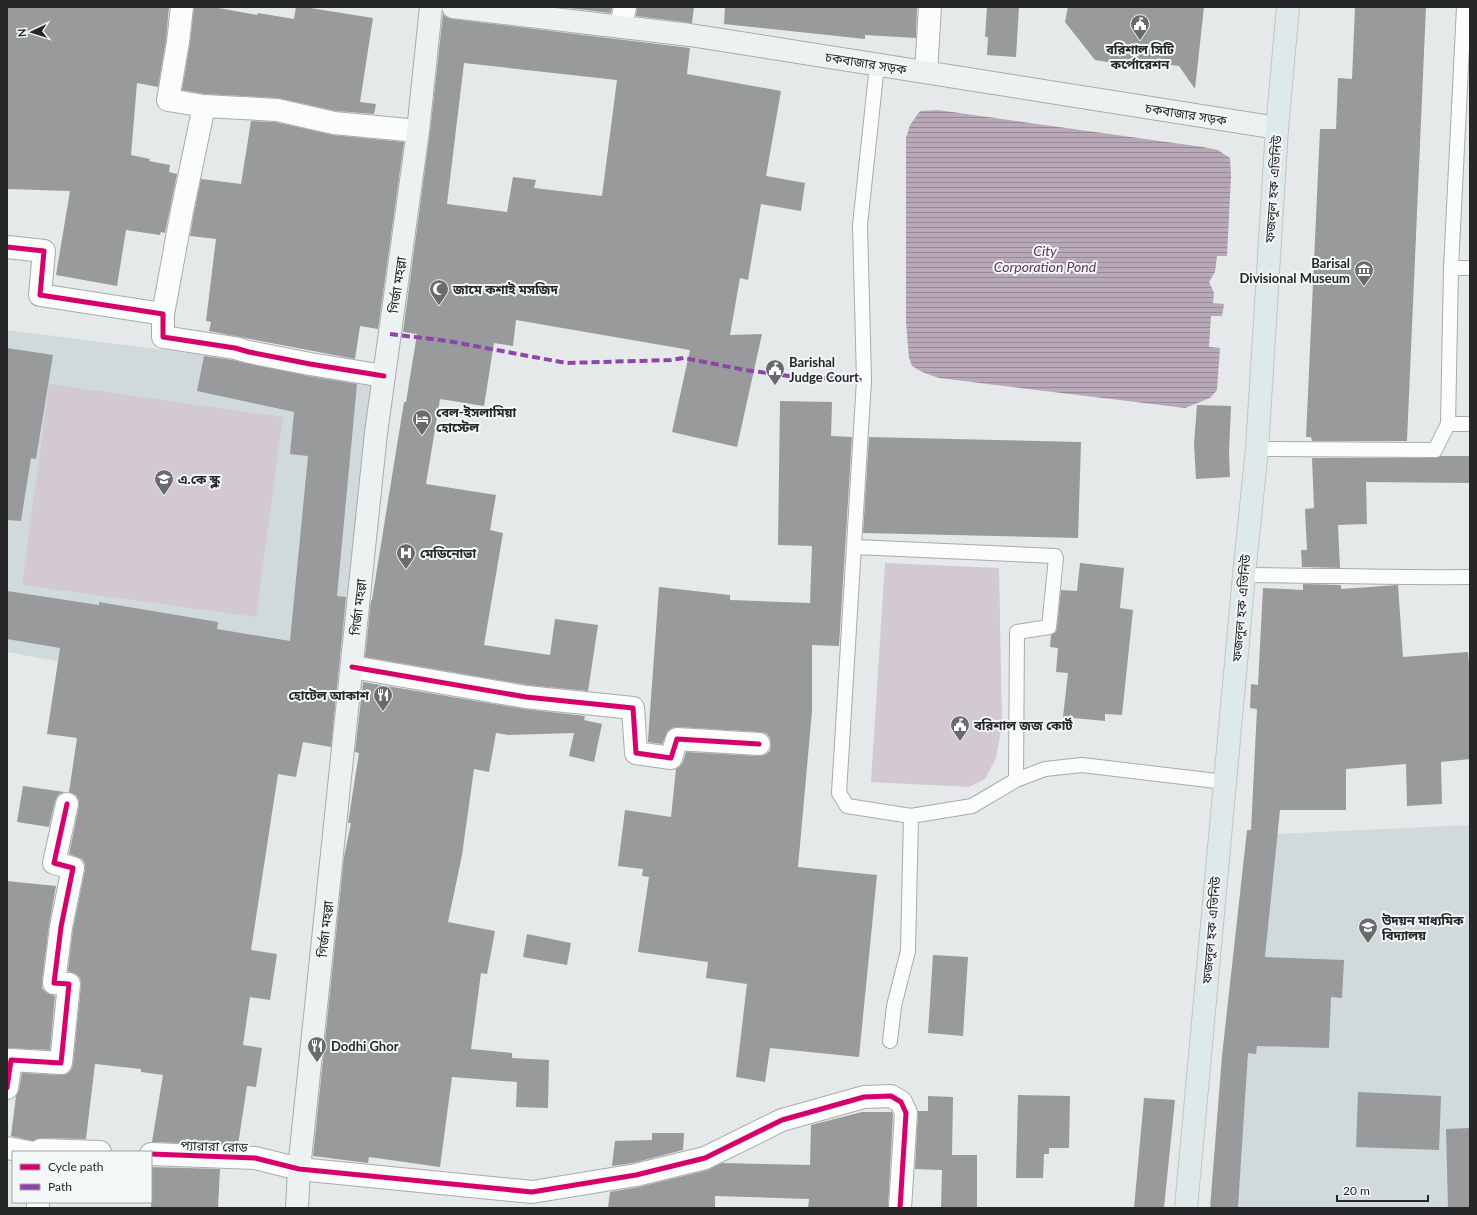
<svg xmlns="http://www.w3.org/2000/svg" width="1477" height="1215" viewBox="0 0 1477 1215" font-family="Lato,'Noto Sans Bengali',sans-serif">
  <style>
    .built { fill: #d1dadb }
    .green { fill: #d3c9d2 }
    .water { fill: url(#water-rules) }
    .building { fill: #989a9b; fill-rule: evenodd }
    .lines { fill: none; stroke-linecap: round; stroke-linejoin: round }
    .service-casing { stroke: #a9abab; stroke-width: 16 }
    .minor-casing { stroke: #a9abab; stroke-width: 24 }
    .secondary-casing { stroke: #a9abab; stroke-width: 24 }
    .primary-casing { stroke: #c3c4c4; stroke-width: 24 }
    .service { stroke: #fbfcfc; stroke-width: 14 }
    .minor { stroke: #fbfcfc; stroke-width: 22 }
    .secondary { stroke: #ecf2f2; stroke-width: 22 }
    .primary { stroke: #dee9ea; stroke-width: 22 }
    .quiet { stroke: #8e44ad; stroke-width: 4; stroke-dasharray: 8 4; stroke-linecap: butt }
    .cycleway-casing { stroke: #f3f7f8; stroke-width: 8 }
    .cycleway { stroke: #d6006c; stroke-width: 5 }
    .labels { text-anchor: middle; dominant-baseline: central; stroke-width: 4; stroke-linejoin: round; paint-order: stroke }
    .poi-label { font-size: 13px; font-weight: bold; fill: #262728; stroke: #f3f7f8; text-anchor: start }
    .street-label { font-size: 13px; fill: #262728; stroke: #f3f7f8 }
    .water-label { font-size: 14px; font-style: italic; fill: #5b3658; stroke: #f3f7f8 }
  </style>
  <defs>
    <pattern id="water-rules" width="6" height="5" patternUnits="userSpaceOnUse"><rect width="6" height="5" fill="#b9a9b8"/><path d="M0 2.5h6" fill="none" stroke="#968a96"/></pattern>
  </defs>
  <rect width="100%" height="100%" fill="#e6e9e9"/>
  <path class="built" d="M7 330 372 376 334 712 7 652Z
    M1470 825V1208H1238L1248 1053H1256L1277 834Z"/>
  <path class="green" d="M49 384 283 417 256 617 22 585Z
    M885 563 999 568 1002 724 996 758 985 779 969 787 871 782Z"/>
  <path class="water" d="M938 110 1203 147 1218 150 1230 158 1231 177 1227 256H1217L1215 272 1209 282 1214 293 1213 303 1224 304 1222 316H1211L1209 347 1220 348 1217 390 1210 398 1185 408 939 378 922 372 912 366 909 358 906 322V138L910 125 920 111Z"/>
  <path class="building" d="M7 7H169L166 40 158 87 137 83 131 155 150 159 149 161 170 165 169 172 177 174 165 233 161 232 160 235 126 230 117 286 56 275 70 191 7 189Z
    M194 7H213L257 15 258 13 294 19 296 7H304L373 18 360 102 376 104 374 114 336 111 278 98 205 94 182 90 190 43Z
    M560 7H612L611 13Z
    M637 7H694L692 23 636 16Z
    M725 7H917L916 38 865 35V39L724 24Z
    M987 7H1019L1016 57 987 55 988 37H985Z
    M1068 7H1204L1195 89 1179 66 1131 60 1126 65 1095 60 1065 22Z
    M1355 7H1426L1407 441H1312L1311 437H1306L1320 129H1336L1338 78 1352 79Z
    M443 14 446 17 452 19 690 48 687 74 781 91 766 176 805 183 801 211 761 204 748 280 740 278 730 335 762 334 737 447 672 432 690 350 516 320 513 346 494 343 484 406 440 399 426 484 496 495 490 530 503 533 484 645 550 655 555 619 598 625 588 691 528 685 365 657 371 600H372L404 402H406L417 334 403 332 430 132ZM464 63 617 80 602 196 534 188 536 180 513 177 507 212 447 204Z
    M251 121 275 122 333 135 404 142 378 329 360 326 355 359 209 331 211 322 206 321 216 239 190 236 194 213 201 179 241 184Z
    M7 348 53 355 36 459 31 458 21 521 7 520Z
    M204 356 232 360 308 376 357 384 337 596 346 597 331 747 303 742 296 777 278 774 251 950 277 954 270 1000 250 997 243 1045 262 1048 256 1087 247 1086 238 1145 152 1142 163 1075 141 1072V1069L95 1064 86 1139 41 1138 33 1141 11 1136 16 1096 19 1090 22 1073 61 1075 67 1074 71 1070 73 1065 81 985 80 978 76 974 68 971 73 929 85 870V864L82 859 69 854 79 806V801L76 795 69 792 77 738 47 734 60 648 7 639V591L99 605V602L218 622 217 629 290 641 308 456 290 454 294 412 197 391Z
    M780 401 832 402 831 436 852 437 839 646 812 645V711L798 867 877 875 859 1057 770 1048 765 1082 736 1077 747 984 706 978 708 962 638 952 649 877 642 876 643 869 618 866 625 810 671 817 676 769 680 766 683 762 686 752 758 756 765 755 770 751 771 744 770 738 766 733 760 732 677 727 672 728 668 731 662 744 648 742V740L659 587 730 595V600L810 603 812 546 778 545Z
    M1197 405 1231 406 1229 454 1230 477 1196 479 1194 444Z
    M869 437 1081 442 1078 538 863 533Z
    M1441 456H1470V483L1366 482 1367 524 1338 525 1340 568 1302 567 1301 550H1307L1305 509 1314 508 1312 458H1435Z
    M1080 563 1124 568 1120 608 1133 610 1122 715 1105 714V721L1063 717 1068 673 1056 672 1058 648 1050 647 1051 635 1056 632 1057 628 1061 590 1077 591Z
    M1303 584 1341 585V589L1398 585 1403 657 1468 652 1470 676V759L1441 762 1442 804 1407 806 1406 764 1346 769V810H1280L1265 957 1344 960 1342 998 1331 997 1329 1048 1257 1046 1256 1054 1248 1053 1238 1208H1210L1222 1056 1247 830H1251L1257 709 1250 708 1251 684 1258 685 1263 588 1303 590Z
    M363 682 524 709 585 716 584 720 602 724 594 762 569 756 574 733 509 735 496 733 489 772 474 769 462 855 448 922 495 931 487 974 481 973 471 1049 512 1053V1058L549 1060 548 1108 516 1107 517 1082 452 1077 440 1167 369 1157 368 1163 313 1156 344 857 351 823H348L359 753 355 752Z
    M23 786 64 792 58 795 55 801 49 827 17 822Z
    M7 881 56 886 49 925 42 981V988L47 993 55 996 50 1050 7 1048Z
    M527 934 571 943 567 965 523 957Z
    M933 955 968 957 963 1036 928 1033Z
    M1358 1092 1441 1096 1439 1150 1356 1147Z
    M1018 1095 1070 1096 1069 1148H1049V1154H1044L1043 1178H1016Z
    M928 1096 953 1097 952 1155H977V1208H941L942 1170 915 1169 918 1111H928Z
    M1144 1098 1175 1100 1164 1208H1134Z
    M862 1112H892L893 1115 888 1208H808L809 1199 715 1196V1208H608L610 1192 639 1187 708 1170 722 1163 810 1165 811 1125Z
    M1470 1128V1208H1448L1446 1129Z
    M652 1133H684L683 1150 633 1163 612 1166 615 1141 652 1140Z
    M151 1167 220 1169 218 1208H151Z"/>
  <g class="lines">
    <g class="service-casing">
      <path id="service" d="M877 65 860 225 864 380 839 793 847 806 911 816 972 806 1016 780 1045 769 1082 765 1225 782
        M1451 268H1470
        M1448 424H1470
        M1257 449 1435 450 1448 424 1451 268 1464 7
        M855 547 1055 556 1056 558 1049 627 1017 632 1016 780
        M1244 575C1319 575 1395 578 1470 577
        M890 1041 894 1006 908 951 911 816"/>
    </g>
    <g class="minor-casing">
      <path id="minor" d="M621 27 625 7
        M926 72 930 7
        M204 106 277 110 334 123 418 131
        M7 247 44 251 40 295 163 314V337L235 348 249 352 310 364 384 376
        M163 314 182 211 204 106 168 100 178 42 182 7
        M352 667 526 697 633 708 636 753 671 758 677 739 759 744
        M7 1088 11 1060 61 1063 69 984 54 983 61 927 73 868 54 863 67 804
        M7 1148 29 1152
        M41 1152V1150L100 1152
        M151 1154 255 1158 299 1169 532 1192 636 1175 705 1158 782 1120 864 1097 891 1096 901 1102 906 1113 900 1208
        M38 1208V1202"/>
    </g>
    <g class="secondary-casing">
      <path id="secondary" d="M453 7 690 35 1277 128
        M297 1208 299 1169 376 433 418 131 431 7"/>
    </g>
    <g class="primary-casing">
      <path id="primary" d="M1186 1208 1244 575 1257 449 1277 128 1288 7"/>
    </g>
    <use href="#service" class="service"/>
    <use href="#minor" class="minor"/>
    <use href="#secondary" class="secondary"/>
    <use href="#primary" class="primary"/>
    <path class="quiet" d="M390 334 448 341 566 363 671 360 684 358 745 370 789 376 864 380"/>
    <g class="cycleway-casing">
      <path id="cycleway" d="M7 247 44 251 40 295 163 314V337L235 348 249 352 310 364 384 376
        M352 667 526 697 633 708 636 753 671 758 677 739 759 744
        M7 1088 11 1060 61 1063 69 984 54 983 61 927 73 868 54 863 67 804
        M151 1154 255 1158 299 1169 532 1192 636 1175 705 1158 782 1120 864 1097 891 1096 901 1102 906 1113 900 1208"/>
    </g>
    <use href="#cycleway" class="cycleway"/>
  </g>
  <defs>
    <g id="civic-pin" transform="scale(1)"><path d="M0 17L-7.5 6A9.5 9.5 0 1 1 7.5 6Z" fill="#696b6c" stroke="#f3f7f8"/><path d="M-.6-6.5H3V-4.5H.6V-3L4-1V1h2V6H-6V1h2V-1L-.6-3ZM-1.2 2.5V6h2.4V2.5Z" fill="#fff"/></g>
    <g id="museum-pin" transform="scale(1)"><path d="M0 17L-7.5 6A9.5 9.5 0 1 1 7.5 6Z" fill="#696b6c" stroke="#f3f7f8"/><path d="M0-6L6-3V-2H-6V-3ZM-5-1h2V3h-2ZM-1-1h2V3h-2ZM3-1h2V3H3ZM-6 4H6V6H-6Z" fill="#fff"/></g>
    <g id="mosque-pin" transform="scale(1)"><path d="M0 17L-7.5 6A9.5 9.5 0 1 1 7.5 6Z" fill="#696b6c" stroke="#f3f7f8"/><path d="M3.5-4.9A6 6 0 1 0 3.5 4.9A5 5 0 1 1 3.5-4.9Z" fill="#fff"/></g>
    <g id="hotel-pin" transform="scale(1)"><path d="M0 17L-7.5 6A9.5 9.5 0 1 1 7.5 6Z" fill="#696b6c" stroke="#f3f7f8"/><path d="M-6-4.5h1.5V1H6V5H4.5V3h-9V5H-6ZM-4 0a1.8 1.8 0 1 1 3.6 0ZM.5 0V-2.5h3Q6-2.5 6 0Z" fill="#fff"/></g>
    <g id="school-pin" transform="scale(1)"><path d="M0 17L-7.5 6A9.5 9.5 0 1 1 7.5 6Z" fill="#696b6c" stroke="#f3f7f8"/><path d="M0-5L7-2L0 1L-7-2ZM-4 1L0 2.5L4 1V4Q0 6-4 4Z" fill="#fff"/></g>
    <g id="hospital-pin" transform="scale(1)"><path d="M0 17L-7.5 6A9.5 9.5 0 1 1 7.5 6Z" fill="#696b6c" stroke="#f3f7f8"/><path d="M-5-5h3v3.5h4V-5h3V5h-3V1.5h-4V5h-3Z" fill="#fff"/></g>
    <g id="restaurant-pin" transform="scale(1)"><path d="M0 17L-7.5 6A9.5 9.5 0 1 1 7.5 6Z" fill="#696b6c" stroke="#f3f7f8"/><path d="M-5-6h1v4h1v-4h1v4h1v-4h1v5L-1.5 .5V6h-2V.5L-5-1ZM5-6V6H3V1.5H1.5Q1.5-4 5-6Z" fill="#fff"/></g>
  </defs>
  <g fill-rule="evenodd">
    <use href="#civic-pin" x="1140" y="24"/>
    <use href="#museum-pin" x="1364" y="270"/>
    <use href="#mosque-pin" x="439" y="289"/>
    <use href="#civic-pin" x="775" y="369"/>
    <use href="#hotel-pin" x="422" y="419"/>
    <use href="#school-pin" x="164" y="479"/>
    <use href="#hospital-pin" x="406" y="553"/>
    <use href="#restaurant-pin" x="383" y="695"/>
    <use href="#civic-pin" x="960" y="725"/>
    <use href="#school-pin" x="1368" y="927"/>
    <use href="#restaurant-pin" x="317" y="1046"/>
  </g>
  <g class="labels">
    <g class="poi-label">
      <text x="1140" y="49" text-anchor="middle">বরিশাল সিটি<tspan x="1140" dy="15">কর্পোরেশন</tspan></text>
      <text x="1350" y="263" text-anchor="end">Barisal<tspan x="1350" dy="15">Divisional Museum</tspan></text>
      <text x="453" y="289">জামে কশাই মসজিদ</text>
      <text x="789" y="362">Barishal<tspan x="789" dy="15">Judge Court</tspan></text>
      <text x="436" y="412">বেল-ইসলামিয়া<tspan x="436" dy="15">হোস্টেল</tspan></text>
      <text x="178" y="479">এ.কে স্কুল</text>
      <text x="420" y="553">মেডিনোভা</text>
      <text x="369" y="695" text-anchor="end">হোটেল আকাশ</text>
      <text x="974" y="725">বরিশাল জজ কোর্ট</text>
      <text x="1382" y="920">উদয়ন মাধ্যমিক<tspan x="1382" dy="15">বিদ্যালয়</tspan></text>
      <text x="331" y="1046">Dodhi Ghor</text>
    </g>
    <g class="street-label">
      <text transform="translate(866 63) rotate(9)">চকবাজার সড়ক</text>
      <text transform="translate(1186 114) rotate(9)">চকবাজার সড়ক</text>
      <text transform="translate(1273 189) rotate(-86)">ফজলুল হক এভিনিউ</text>
      <text transform="translate(397 285) rotate(-82)">গির্জা মহল্লা</text>
      <text transform="translate(358 607) rotate(-84)">গির্জা মহল্লা</text>
      <text transform="translate(1241 608) rotate(-85)">ফজলুল হক এভিনিউ</text>
      <text transform="translate(325 929) rotate(-84)">গির্জা মহল্লা</text>
      <text transform="translate(1211 930) rotate(-85)">ফজলুল হক এভিনিউ</text>
      <text transform="translate(214 1146) rotate(2)">প্যারারা রোড</text>
    </g>
    <g class="water-label">
      <text x="1045" y="250">City<tspan x="1045" dy="16">Corporation Pond</tspan></text>
    </g>
  </g>
  <rect width="1477" height="1215" fill="none" stroke="#262728" stroke-width="16"/>
  <rect x="12" y="1151" width="140" height="52" fill="#f3f7f8" stroke="#a1a4a5"/>
  <rect x="20" y="1164" width="20" height="6" fill="#d6006c" stroke="#a1a4a5"/>
  <text x="48" y="1171" font-size="12" fill="#262728">Cycle path</text>
  <rect x="20" y="1184" width="20" height="6" fill="#8e44ad" stroke="#a1a4a5"/>
  <text x="48" y="1191" font-size="12" fill="#262728">Path</text>
  <g transform="translate(32 32) rotate(266)" stroke="#f3f7f8" stroke-width="3" paint-order="stroke">
  <path d="M0-3L7 15L0 10L-7 15Z" fill="#262728"/>
  <text y="-6" font-size="11" font-weight="bold" text-anchor="middle" fill="#262728">N</text>
  </g>
  <path d="M1337 1195v6h91v-6" fill="none" stroke="#262728" stroke-width="2"/>
  <text x="1343" y="1195" font-size="12" fill="#262728" stroke="#f3f7f8" stroke-width="3" paint-order="stroke">20 m</text>
</svg>
